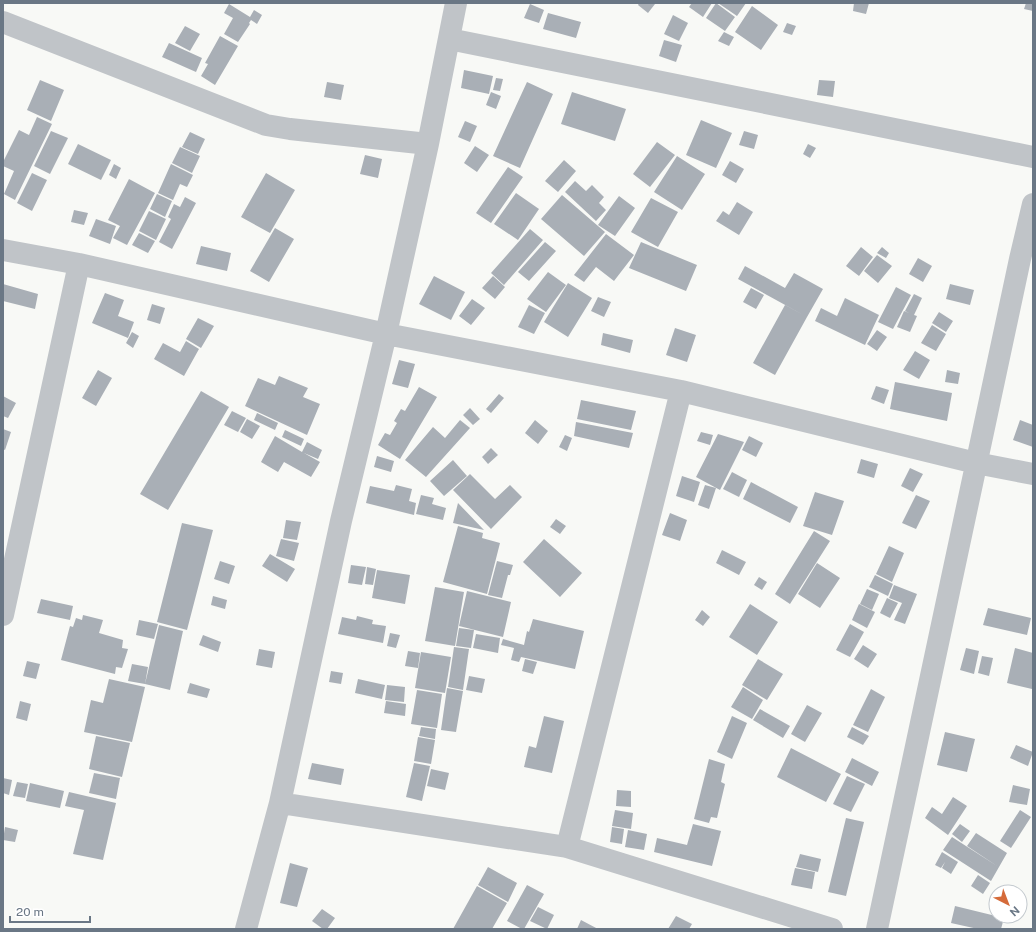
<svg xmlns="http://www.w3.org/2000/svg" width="1036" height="932" viewBox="0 0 1036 932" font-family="'Public Sans',sans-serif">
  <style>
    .building { fill: #a9afb6 }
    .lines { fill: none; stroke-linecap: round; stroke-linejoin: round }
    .street { stroke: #c0c4c8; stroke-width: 22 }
  </style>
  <rect width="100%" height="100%" fill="#f8f9f6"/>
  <path class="building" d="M639 3H654L655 4 648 13 638 5Z
    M692 3H712L703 17 689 7Z
    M716 3 735 17 725 31 706 18Z
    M718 3H746L737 16Z
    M854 3H869L866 14 853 11Z
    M1026 3H1033V11L1024 9Z
    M229 4 250 17 254 10 262 15 257 24 251 20 249 23 250 24 238 42 224 34 233 18 224 13Z
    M530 4 544 10 539 23 524 18Z
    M752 6 778 25 761 50 735 32Z
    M548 13 581 22 576 38 543 29Z
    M673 15 688 23 679 41 664 34Z
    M787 23 796 26 792 35 783 32Z
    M185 26 200 34 190 51 175 43Z
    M724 32 734 37 729 46 718 41Z
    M220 36 238 46 215 85 201 76 208 64 205 63Z
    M664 40 682 45 676 62 659 56Z
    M169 43 202 58 196 72 162 57Z
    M464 70 493 76 489 94 461 88Z
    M496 78 503 79 500 91 493 90Z
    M40 80 64 90 51 121 27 110Z
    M819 80 835 81 833 97 817 95Z
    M327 82 344 85 341 100 324 97Z
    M527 82 553 94 520 168 493 156Z
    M491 92 501 96 496 109 486 105Z
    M572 92 626 109 615 141 561 124Z
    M37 117 52 124 15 200 4 194 14 171 3 166V162L19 130 29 135Z
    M701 120 732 133 716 168 686 155Z
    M465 121 477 126 470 142 458 137Z
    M51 131 68 138 50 174 34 166Z
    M744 131 758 135 754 149 739 145Z
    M190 132 205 139 198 154 182 147Z
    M657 142 675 155 650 187 633 174Z
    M78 144 111 160 101 180 68 164Z
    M808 144 816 148 810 158 803 154Z
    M475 146 489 155 477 172 464 163Z
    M180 147 200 156 192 173 172 163Z
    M365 155 382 159 378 178 360 174Z
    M677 156 705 174 682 210 654 192Z
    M564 160 576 171 558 192 545 181Z
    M730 161 744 169 736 183 722 175Z
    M114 164 121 168 116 179 109 175Z
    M171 164 193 175 187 187 180 184 173 200 158 193Z
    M508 167 523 177 491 223 476 213Z
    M32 173 47 180 32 211 17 203Z
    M266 173 295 190 270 233 241 217Z
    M129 179 155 193 127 245 113 238 120 226 108 220Z
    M575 181 586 191 592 185 604 197 599 203 606 210 596 221 565 192Z
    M516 193 539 209 518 240 494 224Z
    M157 194 172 201 165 217 150 209Z
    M562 195 605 232 584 256 541 219Z
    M619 196 635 208 615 236 598 225Z
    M185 197 196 203 172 249 159 242 171 219 168 217 174 204 180 207Z
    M651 198 678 212 658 247 631 232Z
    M737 202 753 212 739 235 716 221 723 211 729 215Z
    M74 210 88 213 84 225 71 222Z
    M149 211 166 219 156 240 139 231Z
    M96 219 116 226 110 244 89 236Z
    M275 228 294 239 269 282 250 271Z
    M530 229 543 240 504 285 491 273Z
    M139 233 155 241 148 253 132 245Z
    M606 234 634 255 614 281 596 267 584 282 574 275Z
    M545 242 556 251 529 281 518 272Z
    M641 242 697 265 686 291 629 268Z
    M201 246 231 253 227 271 196 264Z
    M861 247 873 257 859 276 846 266Z
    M882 247 889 253 886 258 877 253Z
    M877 255 892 266 878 283 864 271Z
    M918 258 932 266 923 282 909 274Z
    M745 266 785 288 794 273 823 289 807 317 738 279Z
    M548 272 566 285 546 312 527 299Z
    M434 276 465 292 451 320 419 304Z
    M493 276 505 287 495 299 482 288Z
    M568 283 592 298 568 337 544 322Z
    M3 284 38 294 35 309 3 301Z
    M950 284 974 290 970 305 946 299Z
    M896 287 911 295 893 329 878 322Z
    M751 288 764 295 756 309 743 302Z
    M105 293 124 300 118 316 134 322 128 338 92 323Z
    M914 294 922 298 914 315 917 316 910 332 897 327 904 311 909 313 905 311Z
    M598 297 611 302 604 317 591 311Z
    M845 298 879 315 865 345 815 321 821 308 837 316Z
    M472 299 485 308 471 325 459 316Z
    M152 304 165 308 160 324 147 320Z
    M529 305 545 313 534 334 518 327Z
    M785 305 807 317 775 375 753 363Z
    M939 312 953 321 946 332 932 323Z
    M198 318 214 326 201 348 186 339Z
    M932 325 946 334 936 351 921 343Z
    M675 328 696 335 687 362 666 355Z
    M877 330 887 337 877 351 867 344Z
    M132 332 139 336 133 348 126 343Z
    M603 333 633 340 630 353 601 345Z
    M186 341 199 349 184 376 154 359 163 343 180 352Z
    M915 351 930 360 919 379 903 370Z
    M399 360 415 364 408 388 392 384Z
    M98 370 112 378 96 406 82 398Z
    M947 370 960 373 958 384 945 382Z
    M279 376 308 388 303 397 320 404 307 435 245 406 258 378 275 385Z
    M895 382 952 393 947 421 890 409Z
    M876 386 889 390 884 404 871 399Z
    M419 387 437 397 400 459 378 445 385 433 390 435 397 423 394 421 401 409 405 411Z
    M201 391 229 407 168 510 140 494Z
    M499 394 504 398 491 413 486 409Z
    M3 396 16 403 8 418 3 416Z
    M581 400 636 411 631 430 577 419Z
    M470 408 480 419 473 425 463 415Z
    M232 411 246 418 238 432 224 425Z
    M257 413 278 423 275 430 254 420Z
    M247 419 260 426 252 439 240 432Z
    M460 420 470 428 426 477 405 460 433 427 445 438Z
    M535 420 548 431 538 444 525 433Z
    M1020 420 1033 425V447L1013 440Z
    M576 422 633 433 629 448 574 436Z
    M3 429 11 432 5 450 3 449Z
    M285 430 304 439 301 446 282 437Z
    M701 432 713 435 710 445 697 441Z
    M718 434 744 442 720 490 696 477Z
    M565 435 572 438 567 451 559 447Z
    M275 436 302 452 307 442 322 450 318 459 304 453 320 462 311 477 284 462 278 472 261 462Z
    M749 436 763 443 756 457 742 450Z
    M491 448 498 455 488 464 482 457Z
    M377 456 394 461 391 472 374 467Z
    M861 459 878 464 874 478 857 473Z
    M453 460 467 476 444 496 430 481Z
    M910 468 923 474 913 492 901 486Z
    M732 472 747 480 739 497 723 489Z
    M470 474 495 499 510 485 522 497 491 529 453 490Z
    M682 476 700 482 694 502 676 496Z
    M751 482 798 507 790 523 743 499Z
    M396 485 412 489 409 501 416 503 414 515 366 503 370 486 394 491Z
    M705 485 716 488 709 509 698 505Z
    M815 492 844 501 832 535 803 526Z
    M421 495 434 498 432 504 446 508 443 520 416 514Z
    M916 495 930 501 916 529 902 523Z
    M458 503 484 530 453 523Z
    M670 513 687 520 680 541 662 535Z
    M556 519 566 526 560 534 550 527Z
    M286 520 301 522 297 540 283 538Z
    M182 523 213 530 187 630 157 622Z
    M458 526 483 533 482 538 500 543 487 594 443 582Z
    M814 531 830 541 790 604 775 594Z
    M281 539 299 543 294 561 276 556Z
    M544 539 582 573 560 597 523 562Z
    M889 546 904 553 892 582 876 574Z
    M722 550 746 562 739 575 716 563Z
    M270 554 295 569 287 582 262 566Z
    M220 561 235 566 229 584 214 579Z
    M497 561 513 565 510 575H508L502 598 488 595Z
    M817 563 840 578 820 608 798 594Z
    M351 565 366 567 362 585 348 583Z
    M367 567 376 569 373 585 365 584Z
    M377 570 410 575 405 604 372 598Z
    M875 575 893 584 888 596 869 587Z
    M759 577 767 582 762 590 754 585Z
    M894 585 917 594 905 624 894 620 902 603 889 598Z
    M435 587 464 592 455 646 425 641Z
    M867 589 879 594 872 610 860 604Z
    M467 591 511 602 503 637 459 626Z
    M213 596 227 600 225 609 211 605Z
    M887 598 898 603 890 618 880 613Z
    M41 599 73 606 70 620 37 613Z
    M750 604 778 622 757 655 729 637Z
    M859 604 875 612 867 628 852 620Z
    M988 608 1031 618 1027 635 983 625Z
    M702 610 710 617 703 626 695 620Z
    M83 615 103 620 99 633 123 640 122 648 128 649 122 668 116 667 115 674 61 660 70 626 73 627 76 618 82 620Z
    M357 616 373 620 372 624 386 626 383 643 338 634 342 617 356 620Z
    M533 619 584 631 575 669 521 657 519 662 511 660 514 648 501 645 503 639 524 645 527 631 529 632Z
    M139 620 158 624 154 639 136 635Z
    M850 624 864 632 850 657 836 650Z
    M159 625 183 631 170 690 145 684Z
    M459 628 474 630 471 648 456 646Z
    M390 633 400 635 396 648 387 646Z
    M476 634 500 638 498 653 473 648Z
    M203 635 221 642 218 652 199 645Z
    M863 645 877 654 868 668 854 659Z
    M454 647 469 649 463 690 448 687Z
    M966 648 979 651 974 674 960 670Z
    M1015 648 1033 653 1032 689 1007 683Z
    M259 649 275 652 272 668 256 665Z
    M408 651 420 653 418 668 405 666Z
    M421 652 451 657 445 693 415 688Z
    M982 656 993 658 989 676 978 673Z
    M525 659 537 662 533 674 522 671Z
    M758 659 783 674 767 700 742 685Z
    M27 661 40 664 36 679 23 676Z
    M132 664 148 667 145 684 128 681Z
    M331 671 343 673 341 684 329 682Z
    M469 676 485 679 482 693 466 690Z
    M109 679 145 687 132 742 84 732 91 700 103 703Z
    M358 679 385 685 382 699 355 693Z
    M190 683 210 689 207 698 187 693Z
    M387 685 405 687 404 702 385 700Z
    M743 687 763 700 752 719 731 707Z
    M447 688 463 691 456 732 441 730Z
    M871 689 885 697 868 732 853 725Z
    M417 690 442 694 437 728 411 724Z
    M20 701 31 704 27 721 16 718Z
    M386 701 406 704 405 716 384 713Z
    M807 705 822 713 805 742 791 734Z
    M760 709 790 726 783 738 753 720Z
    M544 716 564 721 552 773 524 767 529 746 536 748Z
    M732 716 747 723 732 759 717 752Z
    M421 727 436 729 435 739 419 736Z
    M852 727 869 736 863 745 847 737Z
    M945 732 975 739 967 772 937 765Z
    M96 736 130 743 122 777 89 769Z
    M418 737 435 740 431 764 414 761Z
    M1016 745 1033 752 1028 766 1010 758Z
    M791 748 841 774 826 802 777 777Z
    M852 758 879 772 872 786 845 772Z
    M709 759 725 764 721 782 725 784 717 818 711 817 709 823 694 819Z
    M312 763 344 769 341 785 308 779Z
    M414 763 430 766 422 801 406 797Z
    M431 769 449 773 445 790 427 786Z
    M94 773 120 778 116 799 89 793Z
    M847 776 865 784 851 812 833 804Z
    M3 778 12 780 9 795 3 793Z
    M17 782 28 784 25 798 13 796Z
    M30 783 64 791 60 808 26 801Z
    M1013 785 1030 789 1027 805 1009 802Z
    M617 790 631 791V807L616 806Z
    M69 792 116 803 103 860 73 854 84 810 65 806Z
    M953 797 967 806 948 835 925 818 932 807 942 814Z
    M615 810 633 813 631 829 612 826Z
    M1020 810 1031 817 1011 848 1000 841Z
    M846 818 864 822 846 896 828 892Z
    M693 824 721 831 712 866 654 852 657 838 687 845Z
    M960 824 970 831 962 842 952 834Z
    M5 827 18 830 15 842 3 840Z
    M612 827 624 829 622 844 610 842Z
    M628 830 647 834 644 850 625 847Z
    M976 833 1007 853 991 881 943 850 952 837 997 866 967 846Z
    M942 852 958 862 951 874 942 868 945 862 941 868 935 865Z
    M800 854 821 859 818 872 796 867Z
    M290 863 308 868 297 907 280 903Z
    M488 867 517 883 508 902 478 885Z
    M795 868 815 872 812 889 791 885Z
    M978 875 990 883 983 894 971 886Z
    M527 885 544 894 524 929H522L507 921Z
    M477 886 507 903 492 929H453Z
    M955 906 1004 918 1001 929H978L951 923Z
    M538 907 554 915 547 929 530 921Z
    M322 909 335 918 327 929H323L312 921Z
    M676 916 692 924 689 929H668Z
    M581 920 598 929H577Z"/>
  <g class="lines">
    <path class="street" d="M3 22 266 125 290 129 428 144
      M449 39 1033 157
      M3 250 79 264 386 334 681 391 976 463 1033 474
      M3 615 79 264
      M280 803 567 847 832 929
      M567 847 681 391
      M246 929 280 803 341 521 386 334 428 144 456 3
      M877 929 1020 259 1033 204"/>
  </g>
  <rect width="1036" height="932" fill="none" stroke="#6a7785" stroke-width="8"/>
  <g transform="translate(1008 904) rotate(138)"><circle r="19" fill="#ffffff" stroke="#c3c9ce"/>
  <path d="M0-3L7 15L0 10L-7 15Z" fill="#d56b3a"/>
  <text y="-6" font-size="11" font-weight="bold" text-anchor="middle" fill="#6a7785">N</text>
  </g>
  <path d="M10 916v6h80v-6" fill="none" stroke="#6a7785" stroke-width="2"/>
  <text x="16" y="916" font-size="12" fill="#6a7785" stroke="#ffffff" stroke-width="3" paint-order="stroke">20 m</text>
</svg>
